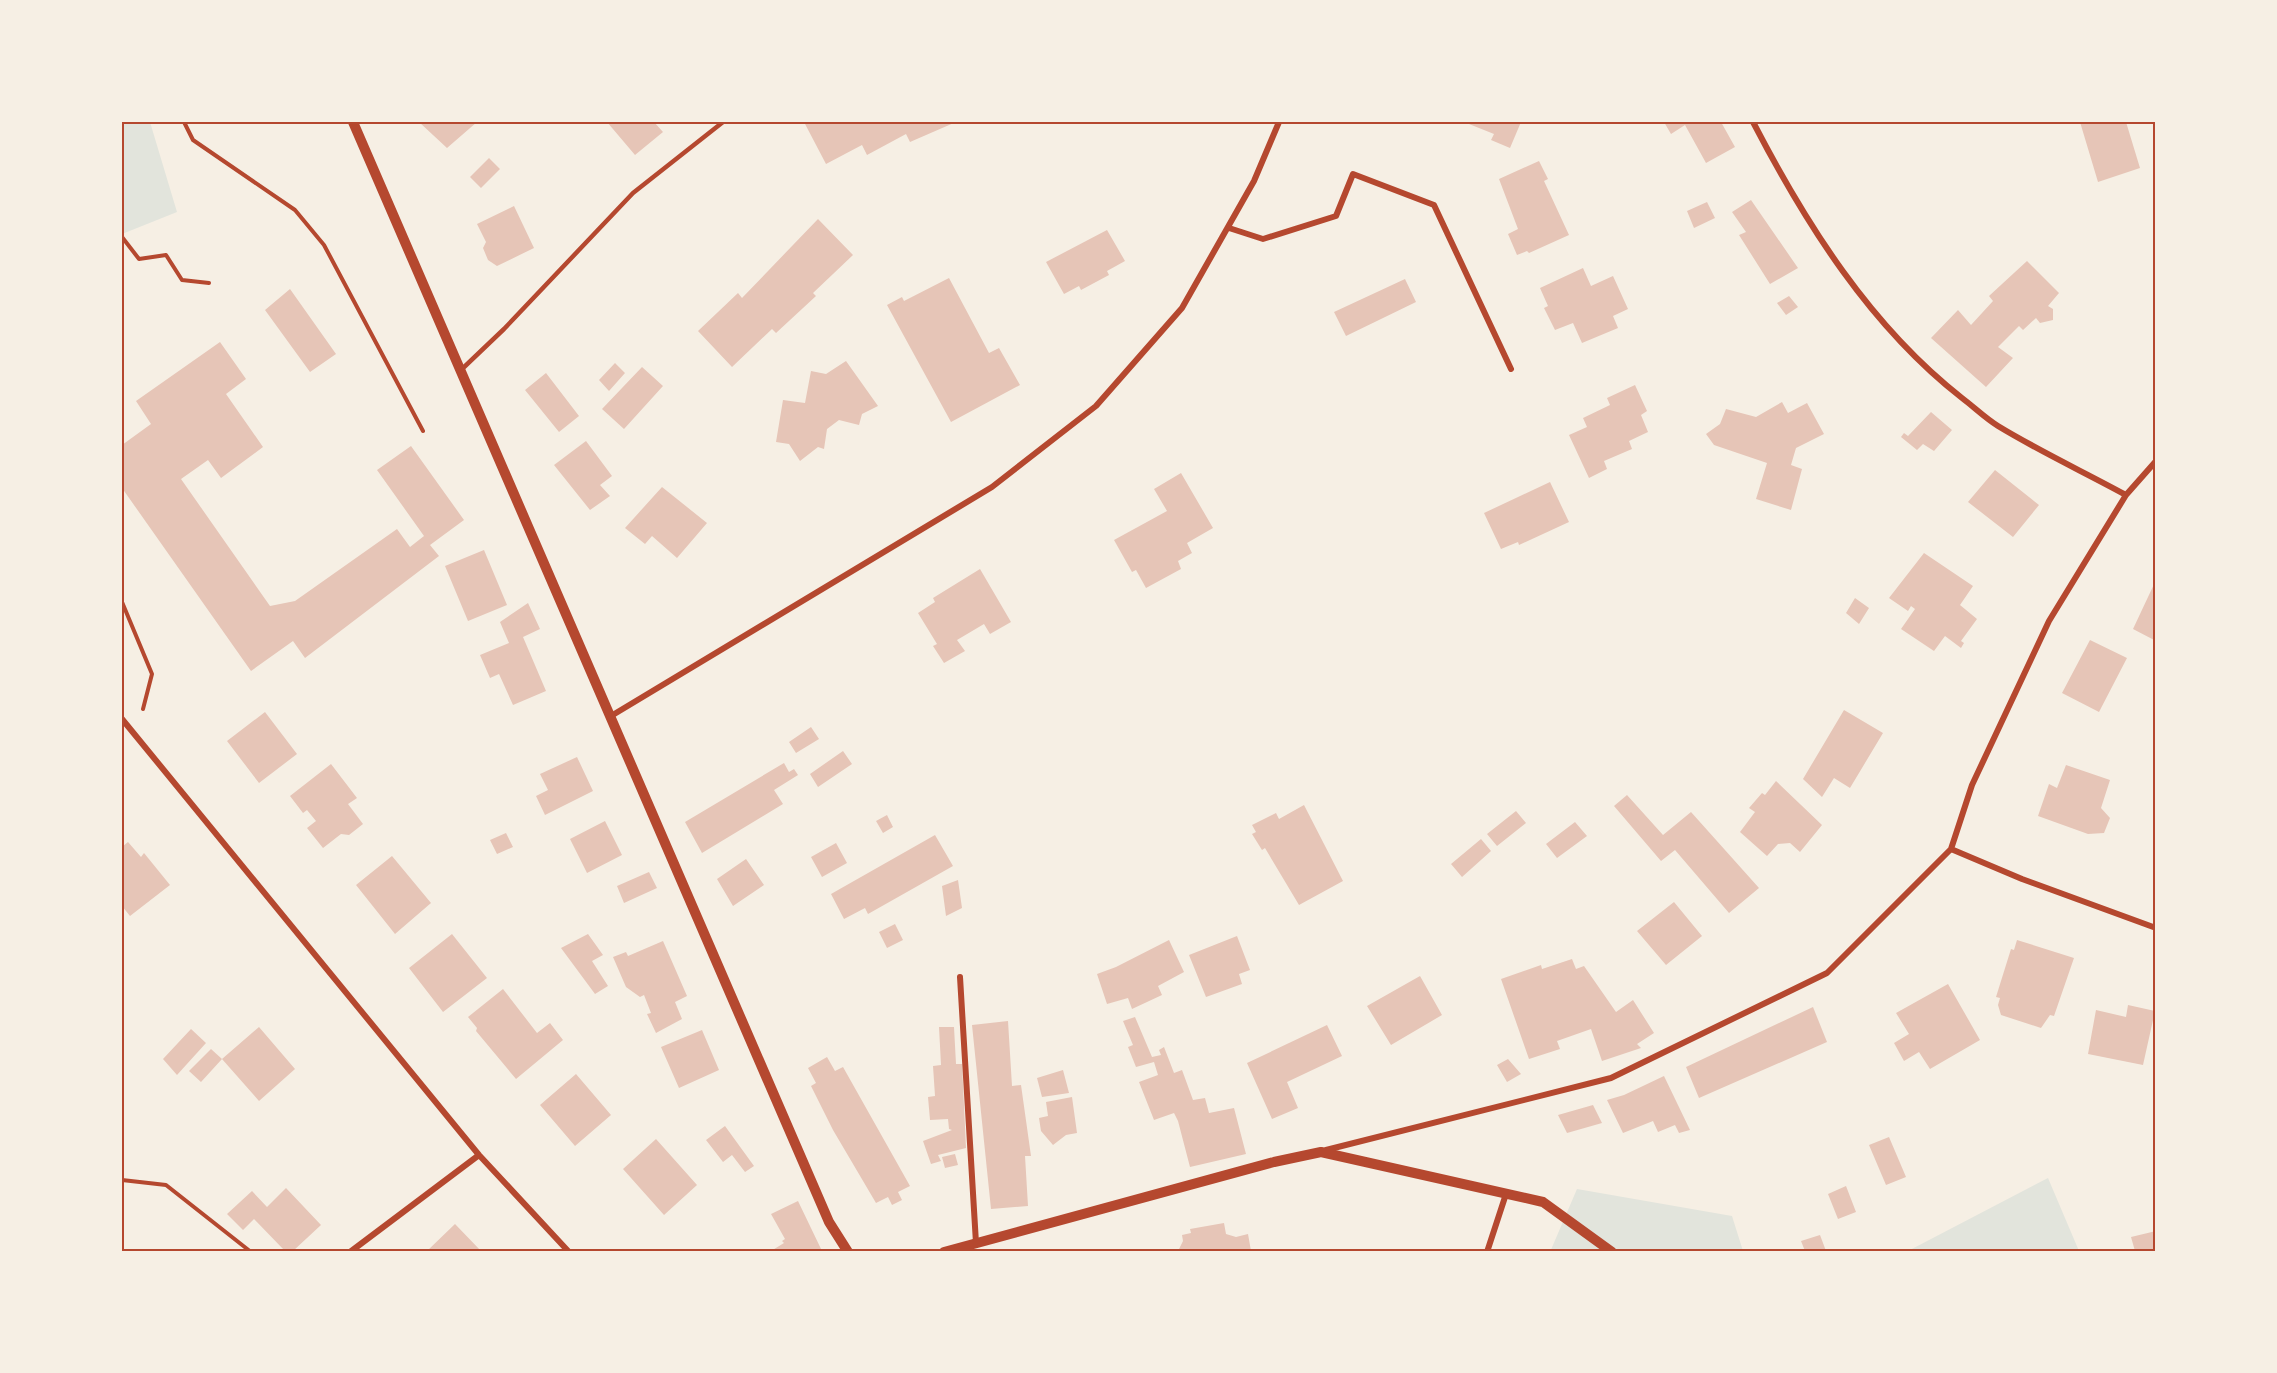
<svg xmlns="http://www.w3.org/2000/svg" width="2277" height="1373" viewBox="0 0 2277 1373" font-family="Lora,serif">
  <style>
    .green { fill: #e2e4dc }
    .building { fill: #e6c5b7 }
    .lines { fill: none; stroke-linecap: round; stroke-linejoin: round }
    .path { stroke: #b5482f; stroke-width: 4 }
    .service { stroke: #b5482f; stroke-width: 4.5 }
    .minor { stroke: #b5482f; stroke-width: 6 }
    .tertiary { stroke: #b5482f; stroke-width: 10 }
    .neatline { fill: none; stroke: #b5482f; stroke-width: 2 }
  </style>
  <rect width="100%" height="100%" fill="#f6efe4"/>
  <path class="green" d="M122 122H150L177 212 122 234Z
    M2048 1178 2079 1251H1908Z
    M1577 1189 1732 1216 1743 1251 1550 1252Z"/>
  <path class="building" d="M419 122H477L447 148Z
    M607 122H654L663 132 635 155Z
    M804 122H956L910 142 906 134 867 155 862 145 826 164Z
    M1464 122H1521L1510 148 1491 140 1494 134Z
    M1664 122H1721L1735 147 1706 163 1685 125 1671 134Z
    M2080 122H2126L2140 168 2098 182Z
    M489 158 500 169 481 188 470 177Z
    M1539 161 1548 179 1544 181 1569 235 1529 253 1527 251 1517 255 1508 234 1518 229 1499 179Z
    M1751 200 1798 268 1770 284 1739 235 1746 232 1732 212Z
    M1707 202 1715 218 1694 228 1687 211Z
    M514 206 534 248 497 266 488 260 483 248 486 242 477 224Z
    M818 219 853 255 813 293 816 296 776 333 772 329 732 367 698 331 738 293 742 298Z
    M1107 230 1125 261 1107 271 1109 275 1081 290 1079 286 1064 294 1046 262Z
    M2027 261 2059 293 2048 306 2053 309V320L2040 323 2036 318 2023 330 2019 326 1998 347 2013 358 1986 387 1931 338 1958 310 1971 325 1993 301 1989 296Z
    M1583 268 1591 286 1613 276 1628 309 1613 316 1618 328 1582 343 1573 323 1555 330 1544 308 1548 306 1540 288Z
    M949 278 989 353 999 348 1020 385 951 422 887 305 902 297 904 301Z
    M1405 279 1416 302 1346 336 1334 312Z
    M290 289 336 354 310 372 265 310Z
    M1789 296 1798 307 1786 315 1777 303Z
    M220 342 246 379 226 394 263 447 221 478 208 460 181 479 270 606 295 601 397 529 410 547 424 536 377 470 411 446 464 520 430 545 439 556 305 658 293 641 251 671 122 488V445L151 424 136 401Z
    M846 361 878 406 862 414 859 425 839 420 827 429 824 449 818 447 800 461 789 444 776 442 783 400 805 403 811 371 826 374Z
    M615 363 625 373 609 391 599 380Z
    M642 367 663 386 624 429 602 409Z
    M546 373 579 416 559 432 525 390Z
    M1635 385 1647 411 1641 415 1648 432 1629 441 1632 449 1604 461 1607 469 1589 478 1569 435 1587 427 1583 418 1610 405 1607 398Z
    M1782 402 1788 413 1807 403 1824 434 1796 448 1791 465 1802 469 1791 510 1756 499 1767 463 1714 445 1706 434 1720 424 1726 409 1756 417Z
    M1931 412 1952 430 1934 451 1923 444 1917 450 1901 437 1904 433 1908 436Z
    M586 441 612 476 600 485 610 496 590 510 554 465Z
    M1995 470 2039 505 2013 537 1968 502Z
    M1181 473 1213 528 1187 543 1192 553 1178 561 1181 569 1146 588 1136 570 1132 572 1114 540 1167 511 1154 489Z
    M1550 482 1569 522 1519 545 1518 542 1501 549 1484 513Z
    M662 487 707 523 677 558 652 536 645 544 625 528Z
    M484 550 507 605 468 621 445 566Z
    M1924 553 1973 586 1960 605 1977 619 1961 641 1964 643 1961 648 1945 636 1934 651 1901 629 1915 609 1911 606 1908 611 1889 598Z
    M980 569 1011 622 990 634 984 624 957 640 965 651 944 663 933 646 937 644 918 613 935 602 933 598Z
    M2156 580V641L2133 629Z
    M1855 598 1869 608 1859 624 1846 613Z
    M528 603 540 629 523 637 546 691 513 705 499 674 490 678 480 655 509 643 500 622Z
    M2090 640 2127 658 2099 712 2062 693Z
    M1844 710 1883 733 1850 788 1834 778 1822 797 1803 779Z
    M265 712 297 754 259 783 227 741Z
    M811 727 819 739 796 753 789 742Z
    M843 751 852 764 818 787 810 774Z
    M577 757 593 791 545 815 536 796 548 790 540 774Z
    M784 763 789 772 794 769 798 775 774 790 783 804 702 853 685 822Z
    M331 764 357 798 348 804 363 824 349 835 341 834 323 848 307 828 316 821 307 810 303 813 290 796Z
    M2066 765 2110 780 2101 808 2110 818 2104 833 2088 834 2038 816 2049 784 2057 788Z
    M1776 781 1822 825 1800 852 1790 843 1778 844 1767 856 1740 832 1755 812 1749 808 1762 793 1765 795Z
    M1627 795 1663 835 1691 812 1759 888 1729 913 1675 850 1661 861 1614 806Z
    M1304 805 1343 881 1299 905 1265 848 1262 850 1252 834 1256 832 1252 825 1276 813 1279 819Z
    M1516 811 1526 823 1497 846 1487 834Z
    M887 815 893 827 883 833 876 821Z
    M605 821 622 855 587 873 570 839Z
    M1575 822 1587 836 1557 858 1546 844Z
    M506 833 513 847 497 854 490 840Z
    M935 835 953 866 868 914 865 908 844 919 831 894Z
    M1481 839 1491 851 1462 877 1451 864Z
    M128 842 141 857 144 853 170 885 130 916 122 906V847Z
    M836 843 847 863 822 877 811 857Z
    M392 856 431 903 395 934 356 885Z
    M746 859 764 885 733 906 717 879Z
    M649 872 657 888 624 903 617 886Z
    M958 880 962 908 946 916 942 886Z
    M1674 902 1702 936 1666 965 1637 931Z
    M895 924 903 940 887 948 879 932Z
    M452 934 487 978 443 1012 409 968Z
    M588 934 603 955 592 961 608 986 595 994 561 948Z
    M1237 936 1250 970 1239 974 1242 984 1206 997 1189 955Z
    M1169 940 1184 972 1158 986 1162 995 1132 1009 1128 998 1107 1004 1097 974 1116 967Z
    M2017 940 2074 958 2054 1016 2050 1015 2041 1028 2001 1015 1998 1005 2000 998 1996 997 2011 949 2014 950Z
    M663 941 687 996 675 1002 682 1019 656 1033 647 1014 651 1013 644 995 640 997 626 987 613 957 626 952 628 956Z
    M1572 959 1576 969 1584 966 1616 1012 1633 1000 1654 1033 1637 1044 1641 1048 1602 1061 1591 1029 1557 1041 1560 1049 1529 1059 1501 979 1541 965 1542 969Z
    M1420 976 1442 1015 1391 1045 1367 1006Z
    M1948 984 1980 1040 1930 1069 1919 1052 1904 1061 1894 1043 1909 1034 1896 1013Z
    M503 989 537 1033 550 1023 563 1040 516 1079 476 1031 477 1028 468 1017Z
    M2128 1005 2155 1011 2143 1065 2088 1054 2096 1010 2126 1017Z
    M1813 1007 1827 1042 1699 1098 1686 1067Z
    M1135 1017 1152 1057 1161 1055 1159 1050 1164 1047 1174 1073 1182 1070 1193 1100 1205 1098 1209 1113 1234 1108 1246 1154 1190 1167 1178 1121 1174 1113 1154 1120 1139 1082 1158 1075 1154 1062 1136 1067 1128 1047 1133 1045 1123 1021Z
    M1008 1021 1012 1086 1021 1085 1031 1156H1025L1028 1206 991 1209 972 1025Z
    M1327 1025 1342 1056 1287 1082 1298 1108 1272 1119 1247 1063Z
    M259 1027 295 1069 259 1101 222 1059Z
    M939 1027H954L956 1064H962L966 1148 938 1155 941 1161 931 1164 923 1141 952 1130 949 1129 948 1119 930 1120 928 1097 935 1096 933 1066 941 1065Z
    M191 1029 206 1043 177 1075 163 1059Z
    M702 1030 719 1070 679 1088 661 1047Z
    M211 1049 222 1059 201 1082 189 1071Z
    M827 1057 835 1071 843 1067 910 1186 898 1192 902 1200 892 1205 888 1197 876 1203 833 1130 811 1086 816 1083 808 1068Z
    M1508 1059 1521 1074 1507 1082 1497 1065Z
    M1063 1070 1069 1093 1042 1097 1037 1078Z
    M576 1074 611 1115 575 1146 540 1105Z
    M1664 1076 1690 1130 1679 1133 1675 1125 1658 1132 1653 1121 1623 1133 1607 1100 1624 1095Z
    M1072 1097 1077 1133 1066 1135 1053 1145 1041 1131 1039 1118 1048 1116 1046 1102Z
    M1593 1105 1602 1123 1567 1133 1558 1115Z
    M725 1126 754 1166 745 1172 732 1155 723 1162 706 1140Z
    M1889 1137 1906 1177 1886 1185 1869 1145Z
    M656 1139 697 1185 664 1215 623 1169Z
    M955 1154 958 1165 945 1168 942 1157Z
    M1846 1186 1856 1212 1838 1219 1828 1194Z
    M286 1188 321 1225 293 1251H285L254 1219 243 1230 227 1214 252 1191 267 1207Z
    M798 1201 822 1251H771L784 1243 782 1241 785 1239 771 1214Z
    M1224 1223 1226 1234 1236 1237 1248 1234 1251 1251H1178L1183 1241 1182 1235 1191 1233 1190 1229Z
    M455 1224 481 1251H427Z
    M2156 1231V1251H2135L2131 1237Z
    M1820 1235 1826 1251H1805L1801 1241Z"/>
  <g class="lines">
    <path class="path" d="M184 122 193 140 295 210 324 245 423 431
      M122 237 139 259 166 255 182 280 209 283
      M122 602 152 674 143 709
      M122 1180 166 1185 251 1252"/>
    <path class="service" d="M461 370 504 329 633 193 723 122"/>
    <path class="minor" d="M1753 122C1806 224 1870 326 1962 398 1974 407 1985 418 1998 426 2039 451 2084 472 2126 495
      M1229 228 1263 239 1336 216 1353 174 1434 205 1511 369
      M611 716 992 487 1096 406 1182 308 1254 181 1279 122
      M122 719 479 1155 569 1252
      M1951 849 2022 879 2156 928
      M960 977 976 1243
      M1326 1150 1611 1078 1827 973 1951 849 1972 785 2049 621 2126 495 2156 461
      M350 1252 479 1155
      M1487 1252 1506 1194"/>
    <path class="tertiary" d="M353 122 829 1222 848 1252
      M944 1252 1274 1162 1321 1152 1543 1202 1612 1252"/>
  </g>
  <rect width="2277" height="1373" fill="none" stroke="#f6efe4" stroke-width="246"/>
  <rect x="123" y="123" width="2031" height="1127" class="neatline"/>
</svg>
